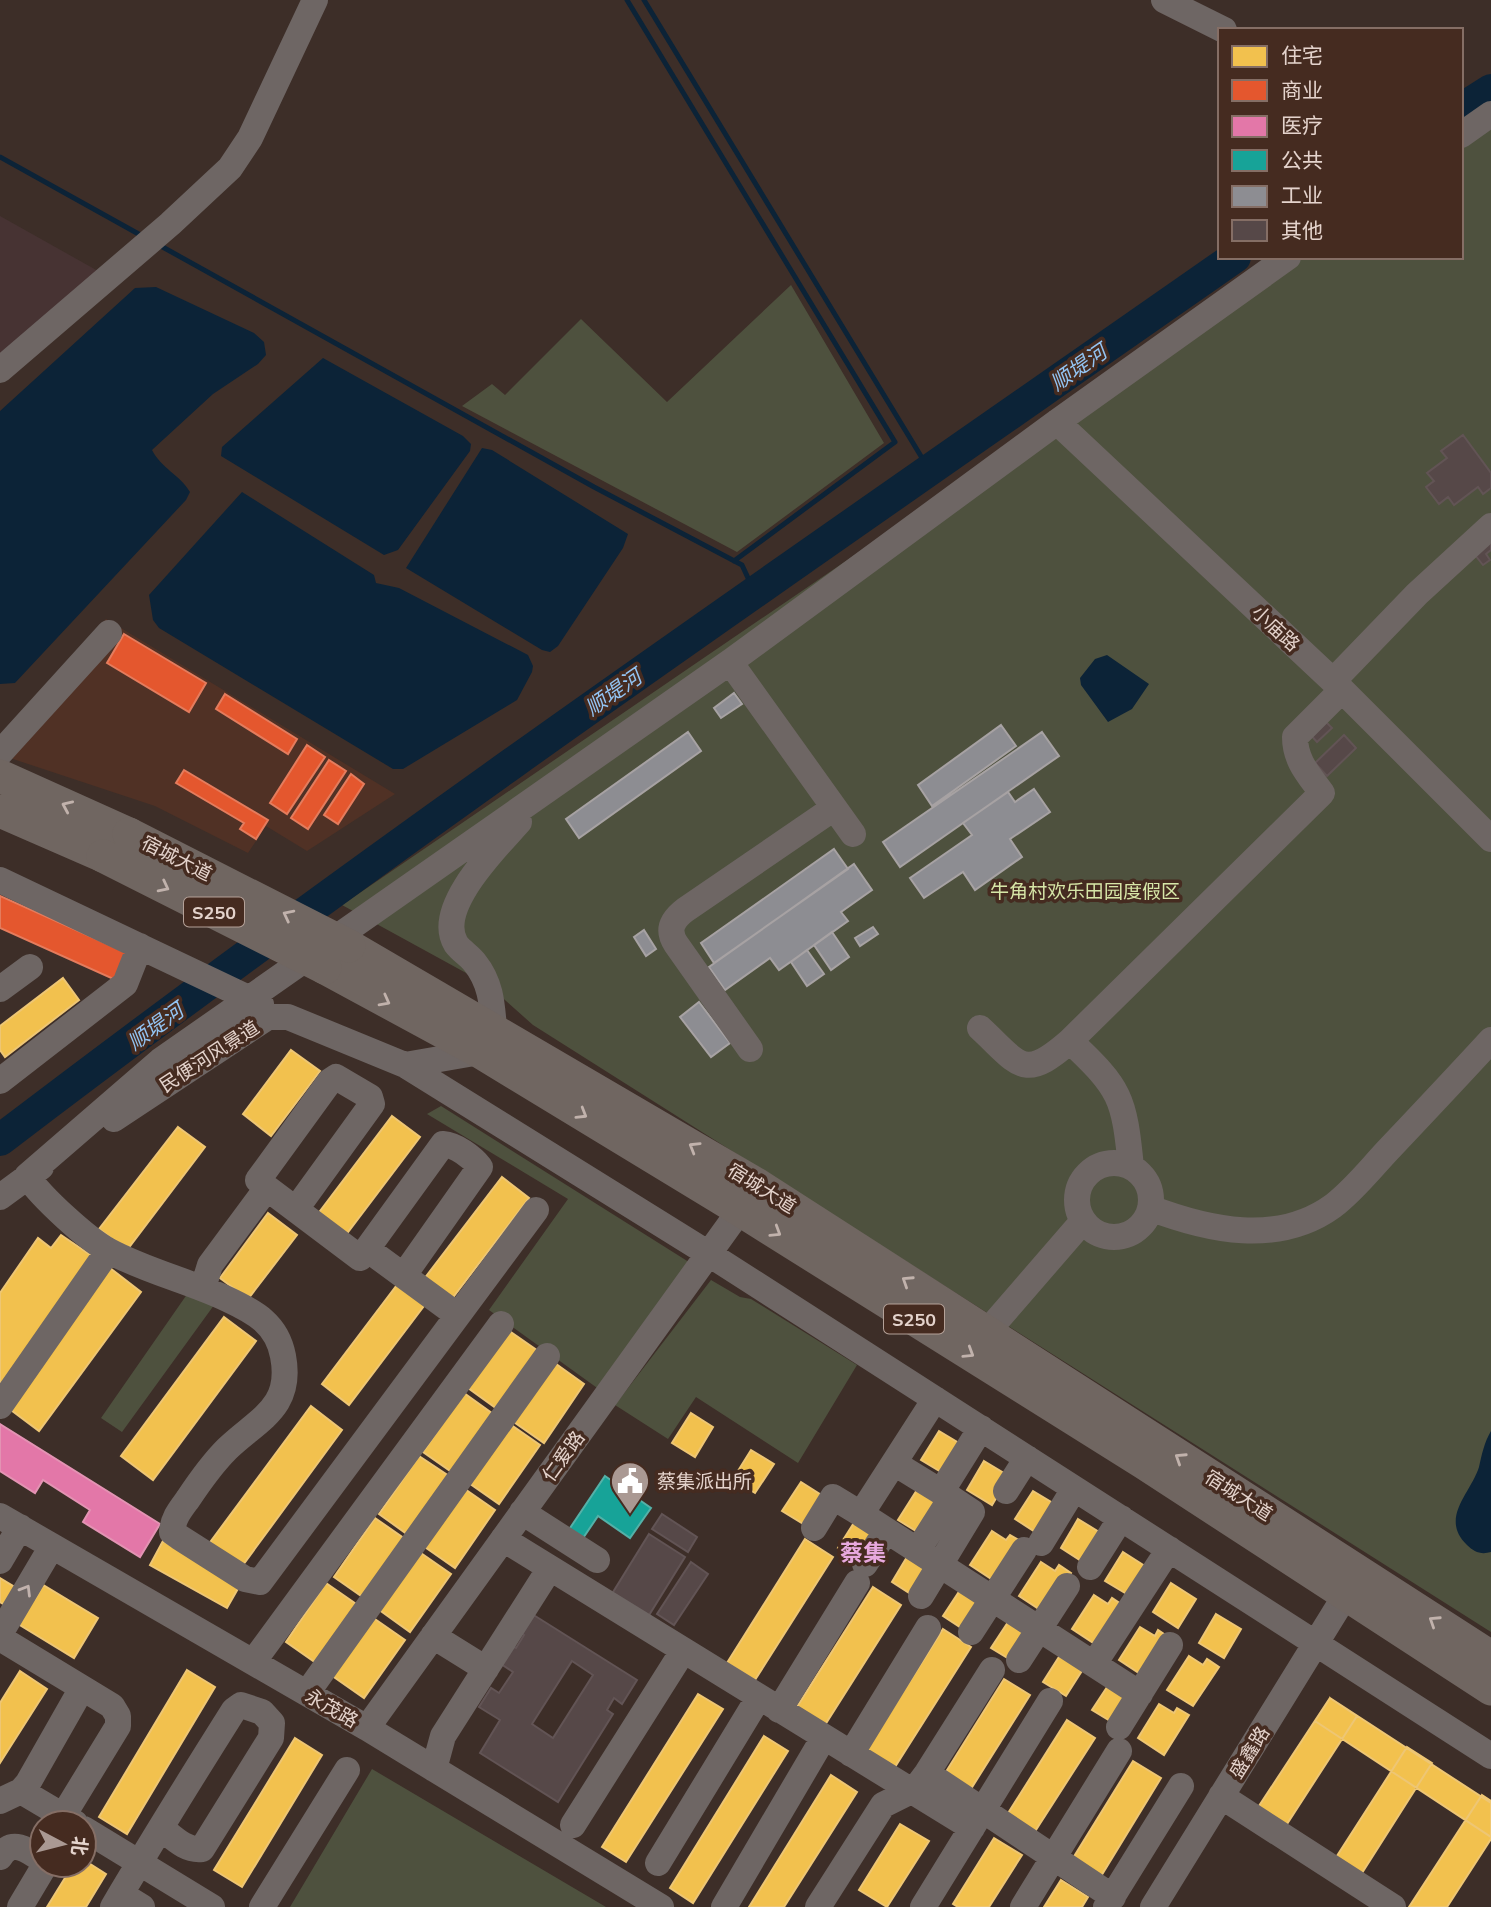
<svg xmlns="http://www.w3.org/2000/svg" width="1491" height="1907" viewBox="0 0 1491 1907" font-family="Mulish,'Noto Sans SC',sans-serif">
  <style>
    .built { fill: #503125 }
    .education { fill: #473333 }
    .green { fill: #4e513e }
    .water { fill: #0c2337 }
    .homes { fill: #f2c14e; stroke: #eec674; stroke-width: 2 }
    .shops { fill: #e4572e; stroke: #e47c5d; stroke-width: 2 }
    .health { fill: #e377a8; stroke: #e393b3; stroke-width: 2 }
    .public { fill: #17a398; stroke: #54b1a8; stroke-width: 2 }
    .industry { fill: #8d8d92; stroke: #a7a2a3; stroke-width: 2 }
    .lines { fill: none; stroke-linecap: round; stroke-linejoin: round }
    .stream { stroke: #0c2337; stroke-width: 5 }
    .river { stroke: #0c2337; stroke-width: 32 }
    .building { fill: #564848; stroke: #625455; stroke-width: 2; fill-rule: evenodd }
    .minor { stroke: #6e6664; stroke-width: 26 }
    .major { stroke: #706661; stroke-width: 33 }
    .major-bridge { stroke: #706661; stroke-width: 33 }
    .oneway { stroke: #c1b2ac }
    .oneway2 { stroke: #c1b2ad }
    .labels { text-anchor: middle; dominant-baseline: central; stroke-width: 7; stroke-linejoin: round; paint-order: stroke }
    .shield { fill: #452b20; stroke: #b4a198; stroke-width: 2 }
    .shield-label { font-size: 18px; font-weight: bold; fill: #e4d3cc }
    .street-label { font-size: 19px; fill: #e4d3cc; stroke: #452b20 }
    .park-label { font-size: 19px; fill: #d6e6a7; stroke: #452b20 }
    .poi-label { font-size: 19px; fill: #e4d3cc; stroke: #452b20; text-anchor: start }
    .water-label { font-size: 21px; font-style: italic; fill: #93c4f3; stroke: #452b20 }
    .quarter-label { font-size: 23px; font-weight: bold; fill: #e8a9de; stroke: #452b20 }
  </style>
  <rect width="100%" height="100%" fill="#3d2e28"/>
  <path class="built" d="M106 619 395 794 307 851 266 826 248 853 155 806 7 757 0 741Z"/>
  <path class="education" d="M0 216 98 271 0 357Z"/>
  <path class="green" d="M1491 121V1632L533 1025 488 985 342 905 1291 257H1461V141Z
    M791 285 884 443 737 552 462 406 492 384 505 395 581 319 667 402Z
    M441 1106 692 1264 600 1390 489 1310 568 1199 427 1114Z
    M711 1280 740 1297 751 1299 857 1365 798 1463 696 1397 668 1439 615 1405Z
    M190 1290 217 1301 122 1432 101 1418Z
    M372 1769 606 1907H290Z"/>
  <path class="water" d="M156 287 254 333 264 342 266 355 258 364 213 394 152 450C161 468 180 475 190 492L186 500 15 683 0 684V411L135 288Z
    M323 358 463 436 471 444 470 451 398 550 384 555 221 456 222 447Z
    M482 448 492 450 628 534 623 548 558 646 550 652 542 650 406 568Z
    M242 492 374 575 376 583 399 588 528 655 533 666 532 672 517 700 403 769H393L159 628 153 620 149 595Z
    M1107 655 1149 684 1132 709 1108 722 1081 685 1080 678 1095 659Z
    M1491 1431V1552C1481 1555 1474 1552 1467 1545 1439 1518 1471 1493 1479 1467 1482 1454 1484 1443 1491 1431Z"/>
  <path class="homes" d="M63 978 79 1000 5 1057 0 1050V1026Z
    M291 1050 320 1071 271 1136 243 1114Z
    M392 1116 420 1137 342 1240 314 1219Z
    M178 1127 205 1147 127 1250 99 1229Z
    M502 1177 529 1198 451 1300 424 1279Z
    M268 1213 297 1235 248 1299 220 1278Z
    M61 1235 92 1256 0 1388V1293L38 1238 51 1248Z
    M110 1268 141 1292 39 1431 7 1407Z
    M400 1281 427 1302 349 1405 322 1384Z
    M224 1317 256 1341 153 1480 121 1456Z
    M508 1330 541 1353 500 1411 468 1388Z
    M552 1361 584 1384 544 1443 511 1420Z
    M464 1393 496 1416 456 1475 423 1452Z
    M311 1406 342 1430 240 1569 208 1545Z
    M691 1413 713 1427 695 1457 672 1443Z
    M507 1422 540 1445 499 1504 466 1481Z
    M939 1431 964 1446 946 1475 921 1460Z
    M751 1450 774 1464 755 1493 733 1479Z
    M419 1456 452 1478 411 1537 379 1514Z
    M984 1461 1009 1476 992 1505 967 1490Z
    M801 1482 823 1496 805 1525 782 1511Z
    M462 1487 495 1510 455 1568 422 1545Z
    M917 1490 939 1504 921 1534 898 1520Z
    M1033 1491 1058 1506 1040 1535 1015 1519Z
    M375 1518 408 1541 367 1600 334 1577Z
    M857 1518 879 1532 861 1562 838 1548Z
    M1078 1519 1104 1535 1086 1564 1061 1548Z
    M992 1531 1006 1540 1010 1535 1022 1542 996 1582 970 1565Z
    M805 1539 833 1557 755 1680 727 1663Z
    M163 1541 240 1585 227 1608 150 1565Z
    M418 1551 451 1574 410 1632 378 1609Z
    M910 1552 933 1566 914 1596 892 1582Z
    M1123 1552 1148 1568 1130 1596 1105 1581Z
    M1041 1562 1055 1571 1059 1565 1071 1573 1045 1613 1019 1596Z
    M0 1578 35 1599 43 1585 98 1618 74 1658 18 1624 23 1616 0 1602Z
    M326 1583 359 1606 319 1665 286 1642Z
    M1171 1583 1196 1599 1178 1628 1153 1612Z
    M873 1587 901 1605 823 1728 795 1710Z
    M962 1587 984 1601 966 1631 943 1616Z
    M1094 1595 1108 1604 1112 1598 1124 1606 1098 1646 1072 1629Z
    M1216 1614 1241 1629 1224 1658 1199 1643Z
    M372 1617 405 1640 364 1698 331 1675Z
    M1010 1619 1032 1633 1014 1662 991 1648Z
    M1140 1627 1155 1636 1158 1630 1170 1638 1145 1677 1119 1660Z
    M943 1629 971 1647 893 1770 865 1752Z
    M1062 1652 1085 1666 1066 1696 1043 1682Z
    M1189 1656 1203 1665 1207 1659 1219 1667 1193 1706 1167 1690Z
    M187 1670 215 1687 127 1834 99 1817Z
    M20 1671 47 1689 0 1763V1703Z
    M1004 1679 1030 1695 969 1792 944 1775Z
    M1111 1681 1133 1695 1115 1724 1092 1710Z
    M698 1694 723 1709 626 1862 602 1847Z
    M1330 1698 1357 1716 1285 1827 1257 1809Z
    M1330 1698 1491 1803V1837L1315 1721Z
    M1159 1704 1174 1713 1177 1708 1189 1715 1164 1755 1138 1738Z
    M1067 1720 1095 1738 1032 1836 1005 1818Z
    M764 1736 788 1751 693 1903 670 1888Z
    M295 1738 322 1755 242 1887 214 1870Z
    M1407 1747 1432 1763 1360 1876 1335 1859Z
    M1133 1761 1161 1778 1098 1881 1070 1863Z
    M831 1775 857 1792 784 1907H749Z
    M1482 1795 1491 1801V1839L1447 1907H1409Z
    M900 1824 929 1841 887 1907 859 1890Z
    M994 1838 1022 1855 989 1907H958L953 1904Z
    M84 1860 106 1874 86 1907H47L73 1865H84Z
    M1061 1880 1088 1897 1082 1907H1044Z"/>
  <path class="shops" d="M124 634 206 683 189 712 107 663Z
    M225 694 297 739 288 754 216 709Z
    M307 745 325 757 287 814 270 803Z
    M329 760 346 771 308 829 291 818Z
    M184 770 268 820 256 839 240 829 244 823 176 783Z
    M351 774 364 784 338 824 324 815Z
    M0 896 132 955 120 982 0 928Z"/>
  <path class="health" d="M0 1424 160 1524 140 1557 83 1522 90 1510 43 1480 35 1493 0 1471Z"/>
  <path class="public" d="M605 1476 651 1508 630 1538 598 1516 579 1544 566 1534Z"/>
  <path class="industry" d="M734 693 742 704 721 718 714 708Z
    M1001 725 1016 746 932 806 918 785Z
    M688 732 701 751 579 838 566 819Z
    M1042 732 1059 756 900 867 883 842Z
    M1034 789 1050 812 1010 839 1022 857 975 890 963 872 924 898 910 878 972 835 963 823 1008 792 1015 802Z
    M834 849 848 869 714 963 701 943Z
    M854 864 872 890 841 912 848 921 779 970 770 958 725 990 709 967Z
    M873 927 878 934 860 946 855 938Z
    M644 930 656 949 646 956 634 937Z
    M832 932 849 957 831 970 814 945Z
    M807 950 824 974 807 986 791 962Z
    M699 1002 730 1043 711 1057 680 1017Z"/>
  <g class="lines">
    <path class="stream" d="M627 0 895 442 734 561
      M644 0 930 471
      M0 157 144 237
      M159 245 594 487 742 565 755 593"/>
    <path class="river" d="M1461 109 1491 90
      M0 1140C402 833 820 547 1235 257"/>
  </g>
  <path class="building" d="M1463 435 1491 473V488L1483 494 1478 487 1454 505 1448 497 1439 504 1426 487 1434 481 1427 473 1447 458 1441 451Z
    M1491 542V550L1486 554 1490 560 1483 565 1475 555Z
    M1322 718 1332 728 1317 742 1308 732Z
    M1344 735 1356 748 1327 776 1315 763Z
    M662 1514 697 1537 688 1552 652 1529Z
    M649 1534 685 1557 646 1620 610 1597Z
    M691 1562 708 1574 674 1625 657 1614Z
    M532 1614 637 1680 622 1704 614 1698 607 1710 613 1714 558 1802 480 1753 500 1720 479 1707 491 1688 499 1693 513 1672 501 1664 512 1646 516 1648 524 1635 520 1632ZM572 1661 593 1675 553 1738 532 1724Z"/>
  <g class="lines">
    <path class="minor" d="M1164 0 1224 30
      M1461 135 1491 114
      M0 370 170 224 230 168 250 138 315 0
      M1057 422 1333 681 1491 839
      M730 662 853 834
      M1333 681 1417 594 1491 526
      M0 753 109 633
      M0 880 261 1004
      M0 989 30 967
      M494 1028C492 1004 491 983 475 963 470 956 461 951 456 944 434 908 497 847 519 822
      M980 1028C1020 1065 1023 1082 1070 1041L1322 793C1309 775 1295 761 1295 737L1342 690
      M1070 1041C1121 1089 1124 1097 1131 1167
      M750 1049 676 944C667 930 672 920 685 910L834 808
      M405 1065 709 1254 1491 1756
      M0 1081 125 984 140 946
      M114 1119 268 1017H288L405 1065 480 1052
      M1077 1200a37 37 0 1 1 74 0a37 37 0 1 1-74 0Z
      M267 1188 258 1180 330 1081 336 1077 370 1097 372 1104 296 1209
      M0 1197 41 1167
      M1150 1208C1208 1230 1278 1246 1333 1206 1354 1190 1371 1168 1389 1149 1423 1113 1457 1077 1491 1040
      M536 1210 260 1582 245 1579 179 1537 172 1532C173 1518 180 1510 188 1499 200 1481 212 1464 227 1449 258 1419 293 1408 283 1356 277 1324 255 1312 227 1299 189 1281 146 1271 109 1251 86 1238 42 1198 27 1176L160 1061 730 662 1057 422 1288 257
      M367 1249 443 1144C456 1145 472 1157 480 1167L404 1275
      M203 1288 210 1265 267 1188 360 1258 367 1249 457 1315
      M986 1333 1083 1221
      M935 1399 861 1514 1140 1694
      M0 1406 108 1251
      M894 1463 951 1498 918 1550
      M1006 1491 1027 1458
      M941 1492 981 1428
      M522 1512 597 1560
      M0 1516 367 1728 661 1907
      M814 1528 833 1497 861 1514
      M503 1539 972 1828
      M1041 1543 1074 1489
      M0 1561 20 1527
      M865 1564 886 1531
      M1090 1567 1121 1518
      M921 1596 972 1512 951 1498
      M971 1632 1024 1550
      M0 1634 52 1546
      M433 1636 486 1669
      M0 1638 112 1706 118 1716V1726L63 1816
      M1019 1660 1067 1586
      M253 1662 501 1324
      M1094 1664 1169 1549
      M307 1693 547 1356
      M779 1710 857 1583
      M1119 1727 1170 1645
      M367 1728 751 1195
      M851 1754 928 1628
      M434 1769 443 1736 550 1568
      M927 1773 1113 1897
      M21 1791 75 1823
      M1221 1796 1393 1907
      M0 1801 21 1791 28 1783 82 1688
      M573 1825 683 1651
      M84 1829 212 1907
      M0 1857C12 1838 28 1850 42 1860
      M658 1863 759 1697
      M121 1894 142 1907
      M20 1907 45 1865
      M113 1907C152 1841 193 1775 234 1710L241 1705 262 1712 272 1723 271 1738 202 1849C185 1851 173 1837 161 1828
      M262 1907 347 1770
      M724 1907 824 1737
      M818 1907 883 1805 915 1789 927 1773 992 1670
      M923 1907 1050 1701
      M1023 1907 1119 1751
      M1106 1907 1181 1786
      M1153 1907 1345 1596"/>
    <path class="major" d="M0 776 129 834
      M0 811 103 856
      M349 946 758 1185 1491 1657
      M325 968 480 1052 740 1210 1144 1463 1491 1689"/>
    <path class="major-bridge" d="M129 834 349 946
      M103 856 325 968"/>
  </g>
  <defs><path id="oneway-chevron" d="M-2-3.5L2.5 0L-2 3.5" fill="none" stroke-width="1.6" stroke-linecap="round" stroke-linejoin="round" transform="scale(1.75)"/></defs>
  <g class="oneway">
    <use href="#oneway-chevron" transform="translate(67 806) rotate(-156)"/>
    <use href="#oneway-chevron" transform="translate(164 887) rotate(27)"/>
    <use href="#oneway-chevron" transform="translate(288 915) rotate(-153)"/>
    <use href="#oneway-chevron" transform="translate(385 1001) rotate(28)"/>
    <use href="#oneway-chevron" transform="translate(582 1114) rotate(31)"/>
    <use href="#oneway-chevron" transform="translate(694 1147) rotate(-149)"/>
    <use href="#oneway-chevron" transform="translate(776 1232) rotate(32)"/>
    <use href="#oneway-chevron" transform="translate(907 1281) rotate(-147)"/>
    <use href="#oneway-chevron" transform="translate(969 1353) rotate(32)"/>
    <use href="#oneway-chevron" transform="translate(1180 1458) rotate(-147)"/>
    <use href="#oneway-chevron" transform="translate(1434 1621) rotate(-147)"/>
  </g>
  <use class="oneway2" href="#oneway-chevron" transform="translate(26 1590) rotate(-59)"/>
  <defs>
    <g id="civic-pin" transform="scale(2.0125)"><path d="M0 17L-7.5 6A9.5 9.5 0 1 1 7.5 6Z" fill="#aa9993" stroke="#452b20"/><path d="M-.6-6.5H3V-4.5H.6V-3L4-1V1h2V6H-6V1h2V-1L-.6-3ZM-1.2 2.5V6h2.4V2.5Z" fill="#fff"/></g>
  </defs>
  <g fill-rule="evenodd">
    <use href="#civic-pin" x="630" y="1481"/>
  </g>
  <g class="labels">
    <g class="shield">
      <rect x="184" y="897.5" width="60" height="29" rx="5"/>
      <rect x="884" y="1304.5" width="60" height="29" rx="5"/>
    </g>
    <g class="shield-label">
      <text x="214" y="912">S250</text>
      <text x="914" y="1319">S250</text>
    </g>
    <g class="street-label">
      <text transform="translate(1276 628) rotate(43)">小庙路</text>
      <text transform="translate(177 858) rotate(27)">宿城大道</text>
      <text transform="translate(209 1056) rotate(-33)">民便河风景道</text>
      <text transform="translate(762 1188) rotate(32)">宿城大道</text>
      <text transform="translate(563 1456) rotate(-54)">仁爱路</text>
      <text transform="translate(1239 1495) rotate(33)">宿城大道</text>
      <text transform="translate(332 1708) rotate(30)">永茂路</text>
      <text transform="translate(1249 1752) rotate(-58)">盛鑫路</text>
    </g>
    <g class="park-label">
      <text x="1085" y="891">牛角村欢乐田园度假区</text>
    </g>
    <g class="poi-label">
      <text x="657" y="1481">蔡集派出所</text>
    </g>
    <g class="water-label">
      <text transform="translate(1078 367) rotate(-35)">顺堤河</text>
      <text transform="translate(613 692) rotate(-35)">顺堤河</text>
      <text transform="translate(155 1026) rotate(-36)">顺堤河</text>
    </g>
    <g class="quarter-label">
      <text x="863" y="1552">蔡集</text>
    </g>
  </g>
  <rect x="1218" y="28" width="245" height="231" fill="#452b20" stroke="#856e65" stroke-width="2"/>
  <rect x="1232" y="46" width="35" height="21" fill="#f2c14e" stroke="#856e65" stroke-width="2"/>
  <text x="1281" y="63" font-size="21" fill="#e4d3cc">住宅</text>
  <rect x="1232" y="80" width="35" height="21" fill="#e4572e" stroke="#856e65" stroke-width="2"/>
  <text x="1281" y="98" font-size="21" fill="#e4d3cc">商业</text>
  <rect x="1232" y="116" width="35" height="21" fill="#e377a8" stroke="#856e65" stroke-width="2"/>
  <text x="1281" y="133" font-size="21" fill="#e4d3cc">医疗</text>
  <rect x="1232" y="150" width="35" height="21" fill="#17a398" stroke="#856e65" stroke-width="2"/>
  <text x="1281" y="168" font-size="21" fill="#e4d3cc">公共</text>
  <rect x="1232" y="186" width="35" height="21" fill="#8d8d92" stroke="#856e65" stroke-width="2"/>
  <text x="1281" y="203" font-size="21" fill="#e4d3cc">工业</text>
  <rect x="1232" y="220" width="35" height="21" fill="#564848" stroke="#856e65" stroke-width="2"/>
  <text x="1281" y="238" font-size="21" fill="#e4d3cc">其他</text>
  <g transform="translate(63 1844) rotate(97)"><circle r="33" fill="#452b20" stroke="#856e65" stroke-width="2"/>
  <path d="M0-5L12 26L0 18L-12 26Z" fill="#aa9993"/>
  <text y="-10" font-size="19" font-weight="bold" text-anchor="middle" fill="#e4d3cc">北</text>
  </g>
</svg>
